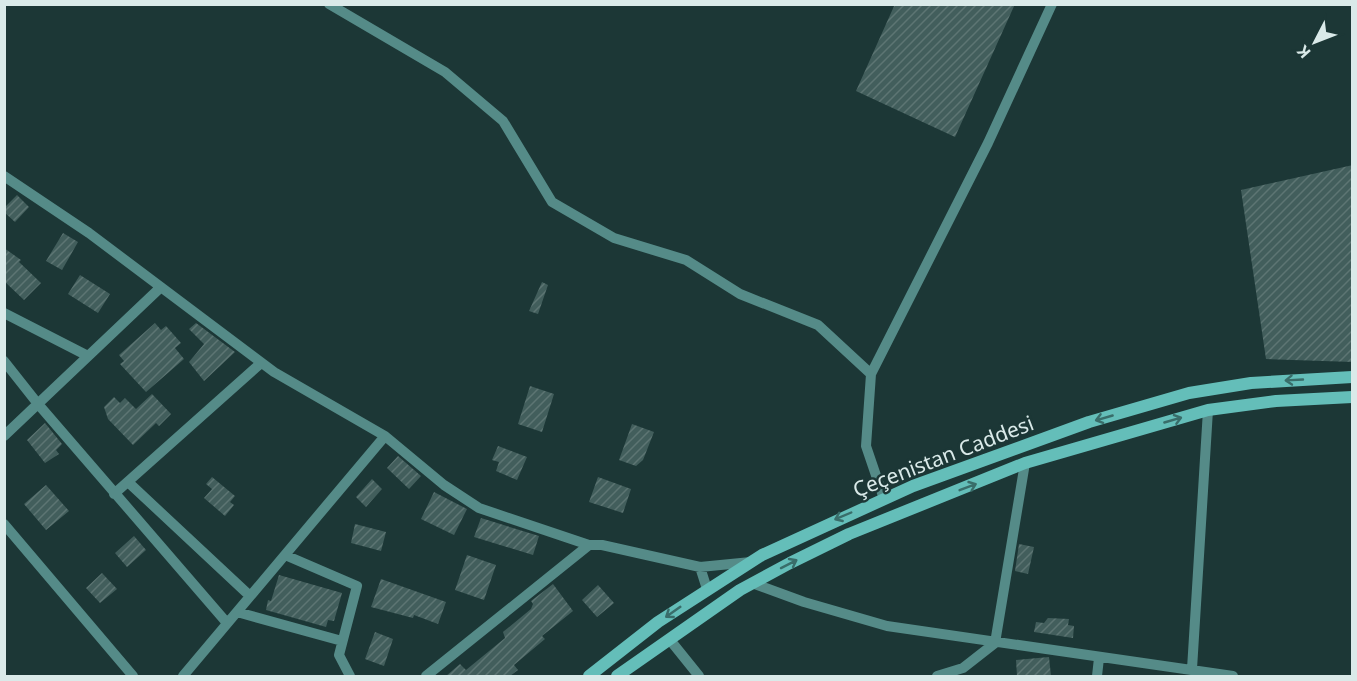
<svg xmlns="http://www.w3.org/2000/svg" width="1357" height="681" viewBox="0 0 1357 681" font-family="'Noto Sans',sans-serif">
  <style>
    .building { fill: url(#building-hatch) }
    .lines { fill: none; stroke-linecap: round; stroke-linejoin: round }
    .street { stroke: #558b88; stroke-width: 10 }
    .secondary { stroke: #64beb9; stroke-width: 12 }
    .oneway { stroke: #396d6a }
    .labels { text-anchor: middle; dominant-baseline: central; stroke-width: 5; stroke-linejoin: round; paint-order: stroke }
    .street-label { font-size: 21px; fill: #daeae9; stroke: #1c3736 }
  </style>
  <defs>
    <pattern id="building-hatch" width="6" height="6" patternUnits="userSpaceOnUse" patternTransform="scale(1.5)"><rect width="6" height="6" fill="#425e5c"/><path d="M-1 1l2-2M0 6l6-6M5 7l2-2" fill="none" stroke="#5d7573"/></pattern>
  </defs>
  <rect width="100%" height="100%" fill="#1c3736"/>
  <path class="building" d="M895 4H1015L955 137 856 91Z
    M1353 165V362L1266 359 1241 190Z
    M17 195 29 207 15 222 4 212V208Z
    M63 233 78 242 62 270 46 261Z
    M4 248 21 260 19 262 41 283 24 300 4 281Z
    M80 275 110 294 98 313 68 294Z
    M542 282 548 285 538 314 529 311Z
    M155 323 161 330 166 326 181 343 175 348 184 359 146 392 120 364 124 361 119 355Z
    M196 323 235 352 204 381 189 362 204 344 189 329Z
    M530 386 554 394 542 432 518 424Z
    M152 394 171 414 159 426 156 423 133 445 108 419 104 407 114 397 120 403 125 398 136 409Z
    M45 423 62 444 56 450 59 454 45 463 27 440Z
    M632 424 654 432 643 460 636 466 619 460Z
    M498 446 527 457 517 480 496 471 499 462 492 460Z
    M398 456 421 476 409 489 387 468Z
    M212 477 235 496 230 502 234 505 225 516 204 498 212 489 206 484Z
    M598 477 631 489 623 513 589 502Z
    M372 479 382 489 366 507 356 497Z
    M46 485 69 511 46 530 24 504Z
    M434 492 467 509 454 535 421 519Z
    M481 518 539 536 533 555 474 537Z
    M355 524 386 532 381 551 351 543Z
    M134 536 146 550 127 567 115 553Z
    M1019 544 1034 547 1028 574 1015 571Z
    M467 555 496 565 484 600 455 590Z
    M102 573 117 589 100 603 86 588Z
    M279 575 342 593 334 621 328 620 326 627 266 610 268 600 271 601Z
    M381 579 446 602 438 624 414 615 413 618 371 607Z
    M553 584 573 611 542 636 545 639 514 665 518 670 510 676H446L460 664 466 670 505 638 503 632 531 609 533 604 531 601Z
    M598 585 614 603 597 617 582 600Z
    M1048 618 1069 619 1068 625 1074 626 1073 638 1034 632 1036 622 1044 623Z
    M375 632 393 639 384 666 365 659Z
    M1049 657 1051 676H1017L1016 660Z"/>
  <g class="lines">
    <path class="street" d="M329 4 445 72 503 121 552 202 614 238 686 260 740 294 818 325 871 374
      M4 176 89 233 274 372 385 436 444 485 479 508 589 545H602L700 567 751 562
      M4 313 88 356
      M4 361 38 404 227 623
      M4 436 161 287
      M128 482 250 596
      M114 494 261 363
      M884 499 866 446 871 374 988 143 1052 4
      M4 524 133 676
      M285 555 357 586 339 655 350 676
      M700 567 707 589
      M752 583 804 602 887 626 1233 676
      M237 612 342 641
      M670 640 699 676
      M995 643 1025 463
      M1192 669 1208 410
      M183 676 385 436
      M426 676 589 545
      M937 676 963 668 995 643
      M1097 676 1099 658"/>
    <path class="secondary" d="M589 676 658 622 762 555 913 486 1089 422 1189 393 1251 383 1352 377
      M617 676 740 590 790 563 849 534 1025 463 1208 410 1276 401 1352 397"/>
  </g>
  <defs><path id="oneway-shaft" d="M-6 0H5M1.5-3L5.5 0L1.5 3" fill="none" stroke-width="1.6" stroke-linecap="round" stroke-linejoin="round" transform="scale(1.5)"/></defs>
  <g class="oneway">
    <use href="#oneway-shaft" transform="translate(1294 380) rotate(177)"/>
    <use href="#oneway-shaft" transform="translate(1104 418) rotate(164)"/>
    <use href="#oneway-shaft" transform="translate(1173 420) rotate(-16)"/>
    <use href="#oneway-shaft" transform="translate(968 487) rotate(-21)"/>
    <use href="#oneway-shaft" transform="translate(843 516) rotate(157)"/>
    <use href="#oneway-shaft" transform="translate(789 564) rotate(-27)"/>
    <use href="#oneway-shaft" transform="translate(673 612) rotate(145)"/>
  </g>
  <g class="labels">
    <g class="street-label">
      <text transform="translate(943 456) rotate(-21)">Çeçenistan Caddesi</text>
    </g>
  </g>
  <rect width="1357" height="681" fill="none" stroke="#daeae9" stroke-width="12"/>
  <g transform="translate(1315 42) rotate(228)" stroke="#1c3736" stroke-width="4.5" paint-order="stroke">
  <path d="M0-4.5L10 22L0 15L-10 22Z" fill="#daeae9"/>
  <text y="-9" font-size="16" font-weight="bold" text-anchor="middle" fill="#daeae9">K</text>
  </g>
</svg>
